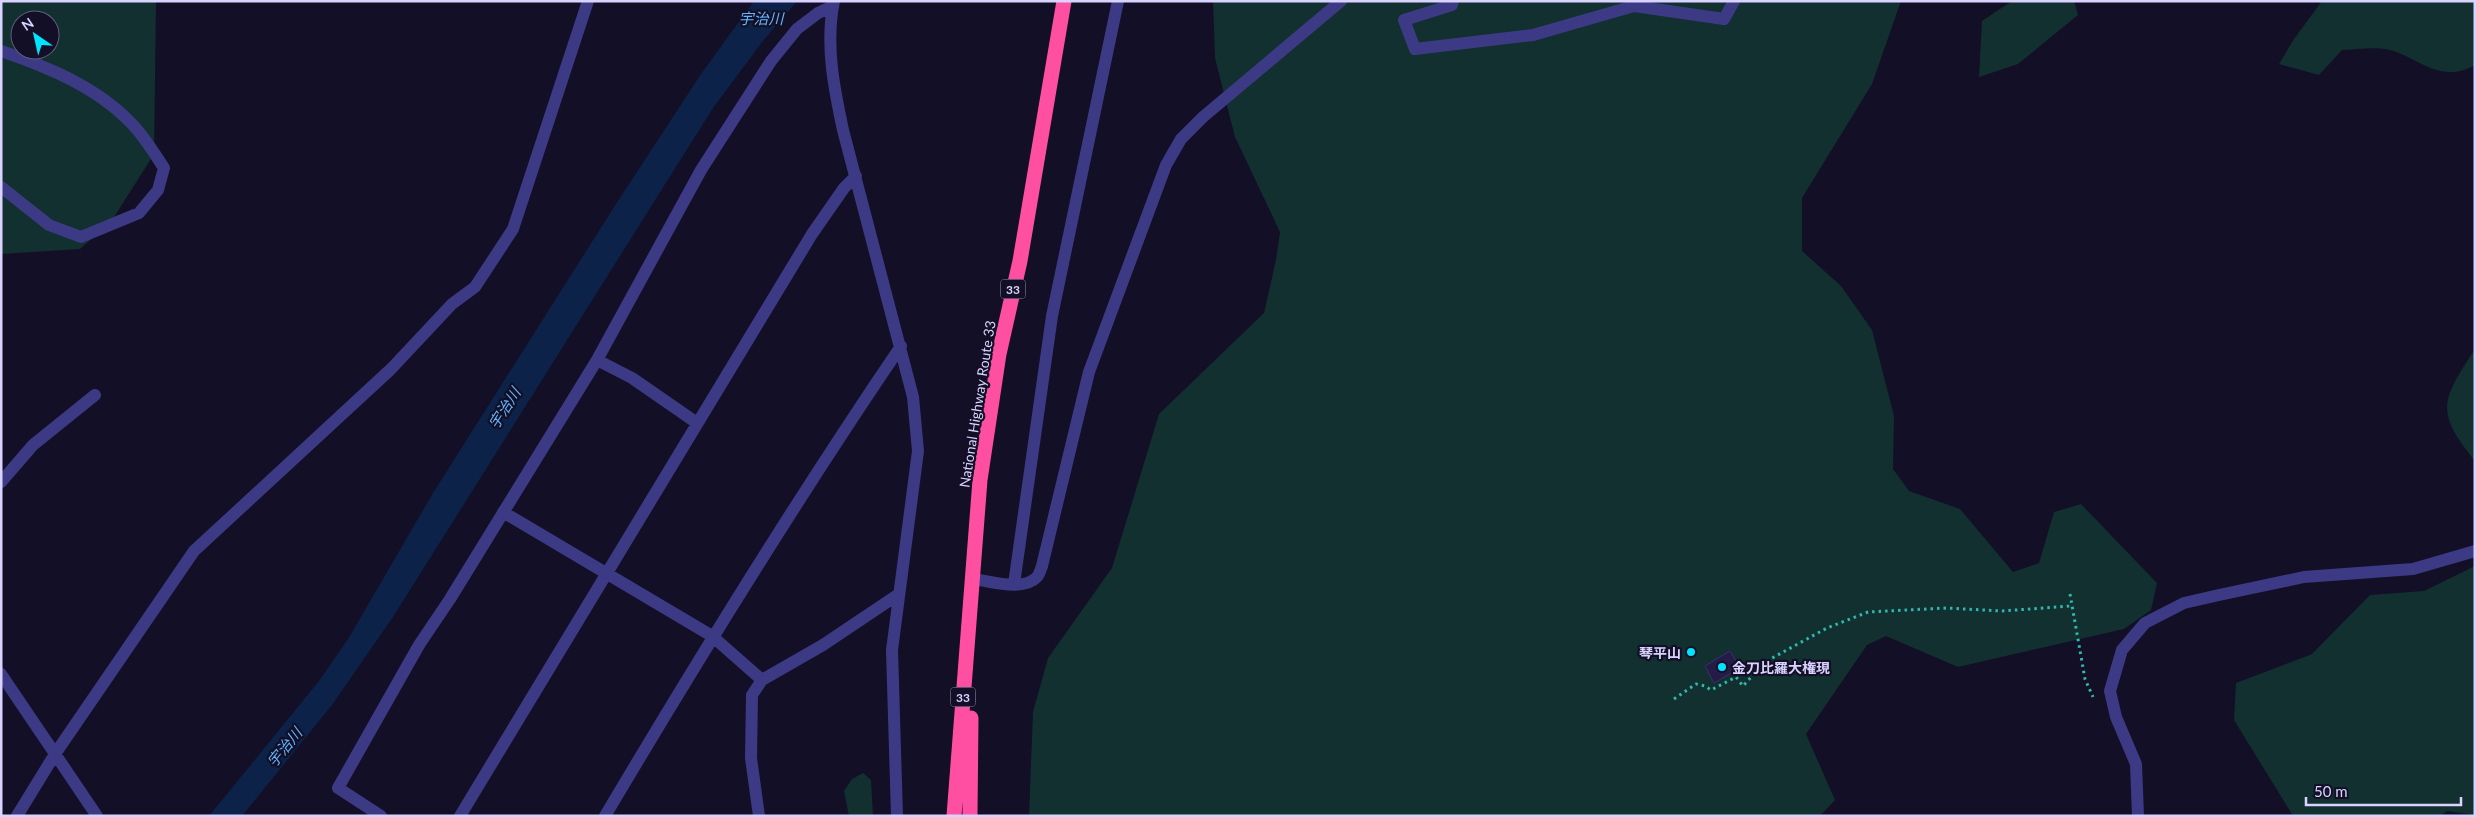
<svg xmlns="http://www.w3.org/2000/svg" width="2476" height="817" viewBox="0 0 2476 817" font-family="Lato,'Noto Sans JP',sans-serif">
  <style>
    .green { fill: #12302f; fill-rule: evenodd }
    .water { fill: #0c2248 }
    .building { fill: #241b47; stroke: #3b2d73 }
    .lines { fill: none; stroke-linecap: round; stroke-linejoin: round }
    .path { stroke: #2fb8b0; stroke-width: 3; stroke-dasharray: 2.5 4; stroke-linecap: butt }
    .minor { stroke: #3d3a85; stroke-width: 12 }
    .highway { stroke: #ff4fa3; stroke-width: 15 }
    .poi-dot { fill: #00e5ff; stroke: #130f26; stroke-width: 2 }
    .labels { text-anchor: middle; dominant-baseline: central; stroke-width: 4.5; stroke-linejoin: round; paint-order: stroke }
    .shield { fill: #130f26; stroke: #9e99be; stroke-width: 1 }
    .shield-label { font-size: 12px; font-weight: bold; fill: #d9d4ff }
    .street-label { font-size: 14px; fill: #d9d4ff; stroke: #130f26 }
    .poi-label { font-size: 14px; font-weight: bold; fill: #d9d4ff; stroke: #130f26; text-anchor: end }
    .water-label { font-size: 15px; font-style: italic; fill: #62b6ff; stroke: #130f26 }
  </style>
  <rect width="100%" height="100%" fill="#130f26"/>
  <path class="green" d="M1 1H156L154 154 111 222 80 249 1 254ZM20 20H50V50H20Z
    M1213 1H1901L1872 84 1802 198V251L1841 286 1872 330 1894 416 1893 469 1909 491 1960 509 2013 572 2039 563 2054 512 2081 504 2157 583 2151 610 2124 629 1958 667 1886 636 1867 645 1806 734 1835 800 1820 816H1029L1033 712 1048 658 1112 568 1159 414 1264 313 1276 260 1280 232 1235 137 1215 58Z
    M2012 1H2074L2078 15 2018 64 1979 77 1982 21Z
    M2322 1H2475V65C2438 86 2416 54 2385 49 2371 47 2355 50 2342 50L2319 75 2279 64 2294 39Z
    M2475 349V461C2434 411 2442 400 2475 349Z
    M2475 566V815L2447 811 2440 816H2293L2234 720 2236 683 2312 654 2370 595 2424 591Z
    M863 773 871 780 873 816H849L844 791 852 779Z"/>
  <path class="water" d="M754 1H797L763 41 713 108 393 617 332 705 242 816H209L319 681 348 639 433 493 614 207 701 74Z"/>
  <path class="building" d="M1730 651 1740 668 1714 683 1705 666Z"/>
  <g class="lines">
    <path class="path" d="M2070 594 2085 679 2093 697
      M1674 699 1696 684 1705 686 1711 690 1736 677 1743 686 1765 662 1827 628 1868 612 1946 608 2002 611 2071 606"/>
    <path class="minor" d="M834 1C825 44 834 88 843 130L913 397 918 451 892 650 897 816
      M1453 1 1452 5 1404 20 1415 49 1533 35 1634 6 1724 19 1734 1
      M1 51C48 67 97 87 132 124 144 136 154 153 164 168L158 190 139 213 81 237 49 225 1 187
      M597 360 701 170 771 61 797 29 818 13 833 6
      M1 482 33 445 95 395
      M503 512 712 636 762 680
      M973 579C990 581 1023 592 1037 577 1039 575 1041 569 1042 566L1089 372 1166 165 1181 139 1203 117 1341 1
      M1014 584 1052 316 1118 1
      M1 674 97 816
      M17 816 55 754 194 551 391 369 452 304 475 287 513 229 588 1
      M381 816 338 788 419 645 450 599 597 360 632 378 697 423
      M460 816 812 234 844 188 856 176
      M605 816C700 656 797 499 901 346
      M759 816 751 758 752 695 762 680 823 645 899 594
      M2138 816 2136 764 2116 717 2110 691 2122 650 2145 623 2184 603 2219 595 2304 577 2413 569 2475 551"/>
    <path class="highway" d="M954 816 980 480 999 354 1020 261 1064 1
      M970 816 971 718"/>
  </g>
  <g class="poi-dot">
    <circle cx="1691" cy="652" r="5"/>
    <circle cx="1722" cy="667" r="5"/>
  </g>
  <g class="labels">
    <g class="shield">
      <rect x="1000.5" y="279.5" width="25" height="19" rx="4"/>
      <rect x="950.5" y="687.5" width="25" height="19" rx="4"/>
    </g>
    <g class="shield-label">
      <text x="1013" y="289">33</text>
      <text x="963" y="697">33</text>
    </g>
    <g class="street-label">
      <text transform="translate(977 404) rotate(-81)">National Highway Route 33</text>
    </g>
    <g class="poi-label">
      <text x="1681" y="652">琴平山</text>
      <text x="1732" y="667" text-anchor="start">金刀比羅大権現</text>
    </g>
    <g class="water-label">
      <text x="761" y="18">宇治川</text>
      <text transform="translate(504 408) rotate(-57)">宇治川</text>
      <text transform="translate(284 747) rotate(-51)">宇治川</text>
    </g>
  </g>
  <rect width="2476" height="817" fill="none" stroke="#d9d4ff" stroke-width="5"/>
  <g transform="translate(35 35) rotate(326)"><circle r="24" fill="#130f26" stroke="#625e7d"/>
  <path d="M0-4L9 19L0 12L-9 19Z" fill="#00e5ff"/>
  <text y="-8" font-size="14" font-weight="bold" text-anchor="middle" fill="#d9d4ff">N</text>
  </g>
  <path d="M2306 797v8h155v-8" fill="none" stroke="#d9d4ff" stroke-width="2.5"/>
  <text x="2314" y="797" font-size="15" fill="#d9d4ff" stroke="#130f26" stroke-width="4" paint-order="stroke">50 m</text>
</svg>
